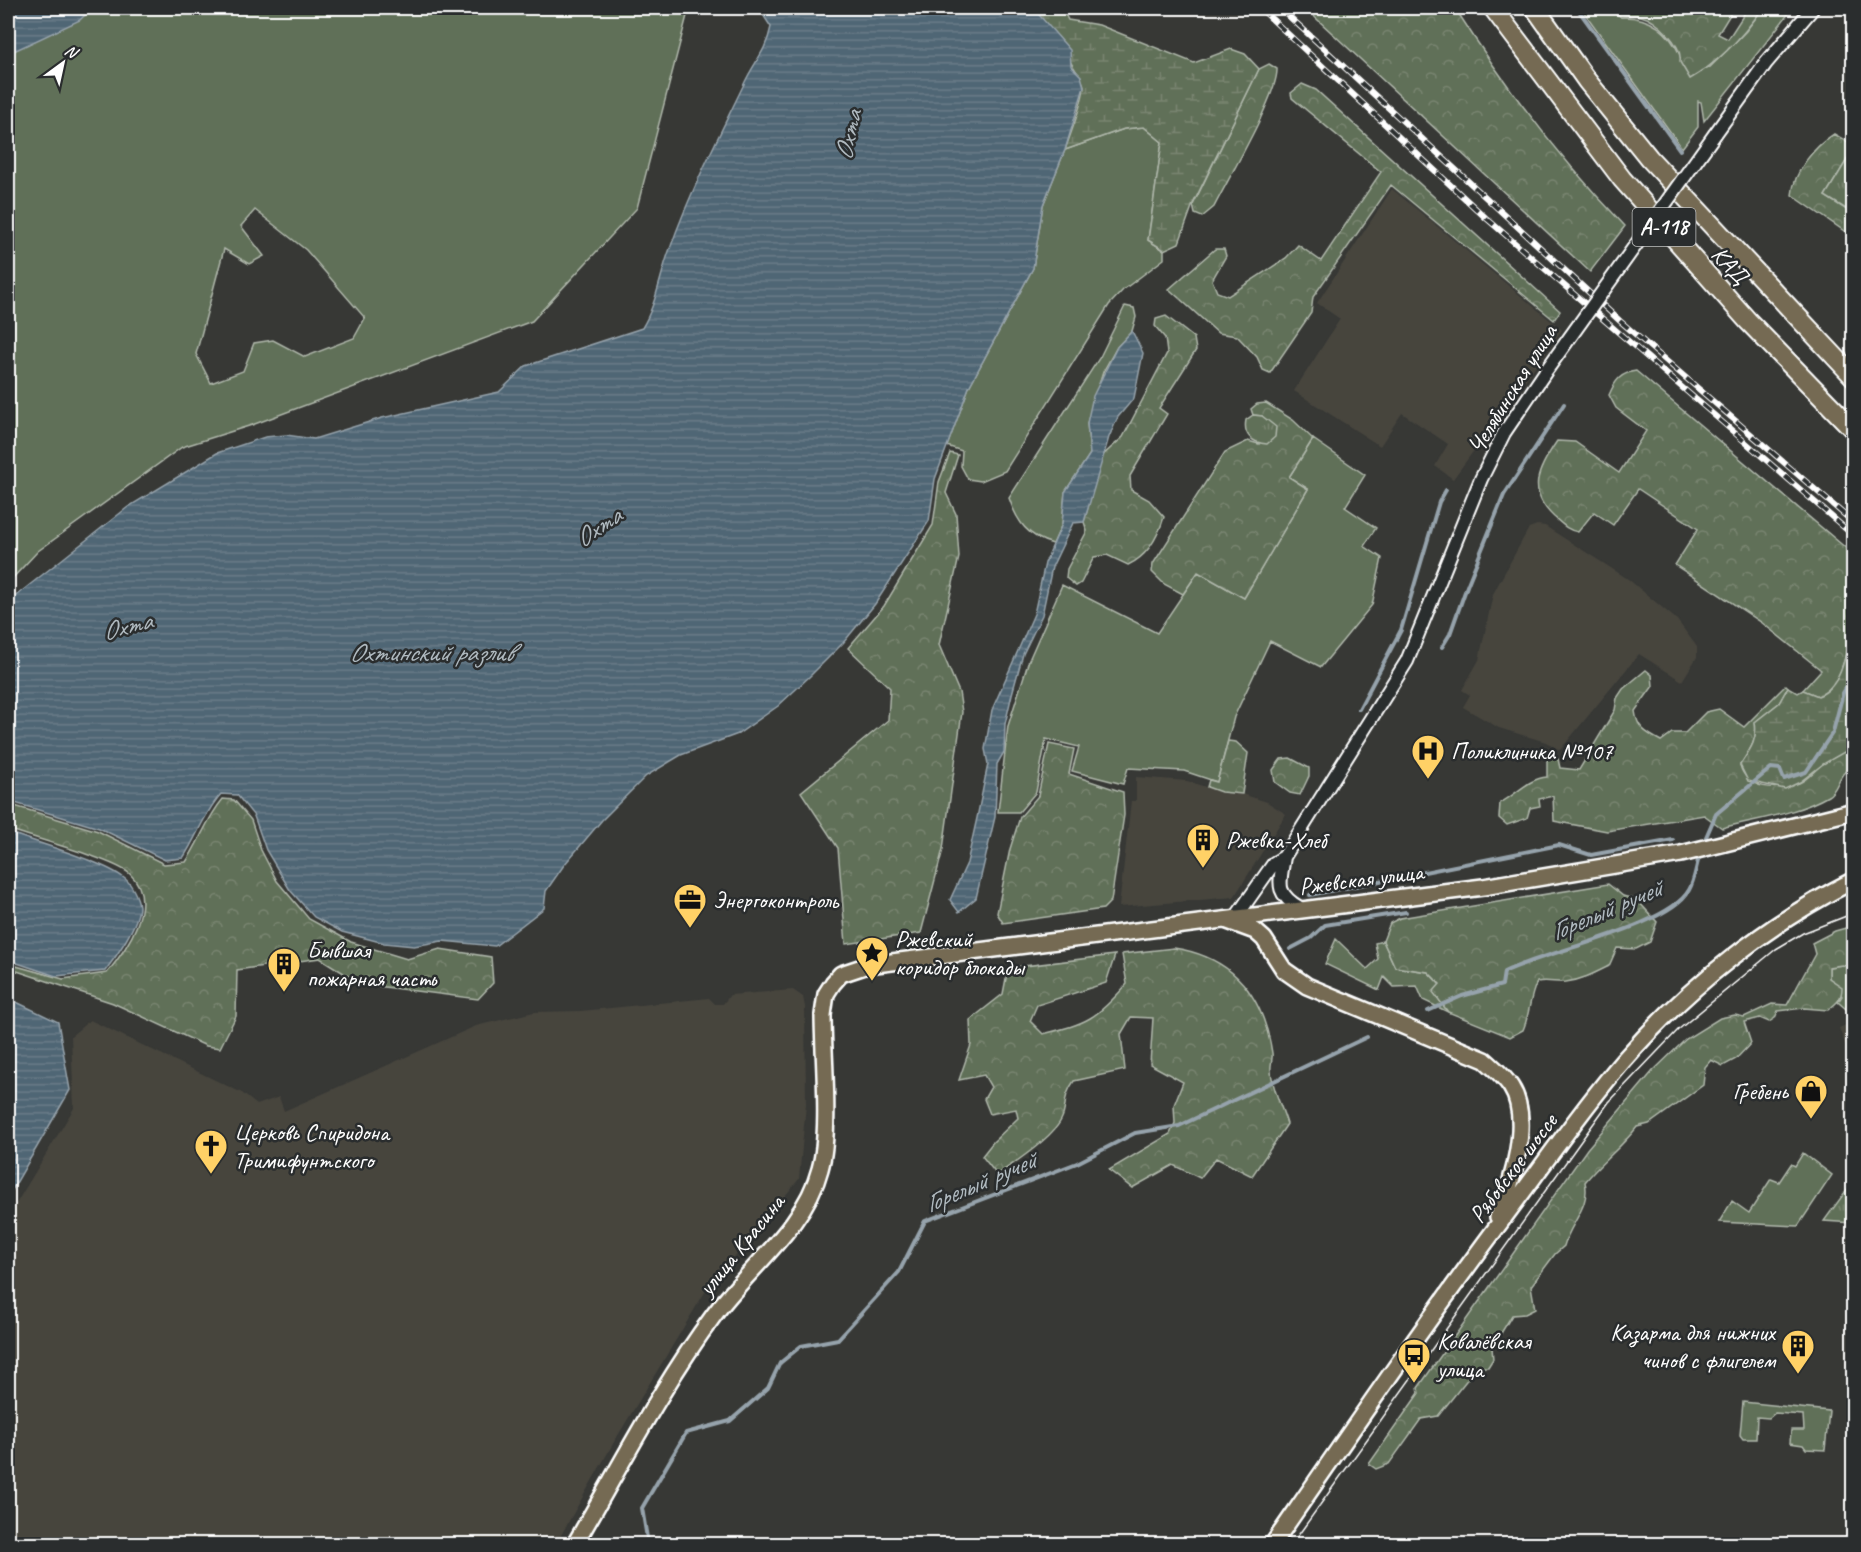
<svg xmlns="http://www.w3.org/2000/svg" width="1861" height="1552" viewBox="0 0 1861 1552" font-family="Caveat,sans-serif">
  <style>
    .built { fill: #47453e }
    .green { fill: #617058; stroke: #b0b8ac; stroke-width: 1.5; fill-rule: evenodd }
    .forest { fill: url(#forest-crowns); stroke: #b0b8ac; stroke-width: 1.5 }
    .wetland { fill: url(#wetland-marsh); stroke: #b0b8ac; stroke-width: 1.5 }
    .park { fill: url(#park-tufts); stroke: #b0b8ac; stroke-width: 1.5 }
    .water { fill: url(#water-rules); stroke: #96a3ac; stroke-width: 1.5 }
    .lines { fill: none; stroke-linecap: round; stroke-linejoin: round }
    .stream { stroke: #96a3ac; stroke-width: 4 }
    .minor-casing { stroke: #fff; stroke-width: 16 }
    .major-casing { stroke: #fff; stroke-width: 20 }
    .highway-casing { stroke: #fff; stroke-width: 22 }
    .minor { stroke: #2a2d2e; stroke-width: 12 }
    .major { stroke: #746b52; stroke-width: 15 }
    .highway { stroke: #746b52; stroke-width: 18 }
    .tram { stroke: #fff; stroke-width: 1.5 }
    .rail-casing { stroke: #fff; stroke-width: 6 }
    .rail { stroke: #2a2d2e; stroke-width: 4; stroke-dasharray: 11; stroke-linecap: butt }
    .minor-bridge-casing { stroke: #fff; stroke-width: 16; stroke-linecap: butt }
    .minor-bridge { stroke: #2a2d2e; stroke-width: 12 }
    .labels { text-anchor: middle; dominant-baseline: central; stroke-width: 5; stroke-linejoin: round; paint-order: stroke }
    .shield { fill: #2a2d2e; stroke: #bfc0c0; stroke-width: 1.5 }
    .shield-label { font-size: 22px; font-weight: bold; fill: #fff }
    .street-label { font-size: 24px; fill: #fff; stroke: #2a2d2e }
    .poi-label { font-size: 24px; fill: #fff; stroke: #2a2d2e; text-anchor: start }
    .water-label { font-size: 26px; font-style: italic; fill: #b0bac0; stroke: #2a2d2e }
  </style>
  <defs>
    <pattern id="forest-crowns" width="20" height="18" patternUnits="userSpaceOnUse" patternTransform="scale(1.5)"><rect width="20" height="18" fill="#617058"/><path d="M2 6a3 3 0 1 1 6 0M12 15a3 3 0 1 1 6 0" fill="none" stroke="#798571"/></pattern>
    <pattern id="wetland-marsh" width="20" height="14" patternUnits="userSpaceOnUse" patternTransform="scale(1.5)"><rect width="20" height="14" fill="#617058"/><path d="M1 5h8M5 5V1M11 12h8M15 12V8" fill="none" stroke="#798571"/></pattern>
    <pattern id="park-tufts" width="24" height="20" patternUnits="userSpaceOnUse" patternTransform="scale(1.5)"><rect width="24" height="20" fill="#617058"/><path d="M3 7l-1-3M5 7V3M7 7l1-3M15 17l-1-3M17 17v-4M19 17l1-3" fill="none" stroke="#798571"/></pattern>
    <pattern id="water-rules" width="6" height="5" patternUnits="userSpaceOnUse" patternTransform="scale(1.5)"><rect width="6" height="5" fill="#506674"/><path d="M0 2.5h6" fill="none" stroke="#6a7d89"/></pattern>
  </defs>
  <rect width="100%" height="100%" fill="#373835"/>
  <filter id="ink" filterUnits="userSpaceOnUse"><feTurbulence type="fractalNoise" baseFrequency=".0167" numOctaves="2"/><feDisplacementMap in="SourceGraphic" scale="12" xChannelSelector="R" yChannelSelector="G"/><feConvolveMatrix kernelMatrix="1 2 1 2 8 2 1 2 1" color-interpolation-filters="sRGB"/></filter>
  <g filter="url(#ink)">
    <path class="built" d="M1392 189 1562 330 1453 479 1435 466 1448 444 1402 413 1380 446 1294 391 1340 319 1317 303Z
      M1537 525 1545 526 1628 579 1677 620 1697 647V657L1682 681 1639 654 1560 750 1546 742 1499 728 1463 707 1470 695 1462 690 1479 660 1493 594 1529 528Z
      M1136 777 1187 781 1221 792 1242 794 1267 802 1286 814 1234 897 1119 907 1131 801H1136Z
      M793 990 803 997 805 1007 806 1104 799 1179 705 1292 614 1442 556 1544H8V1217L74 1108 71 1036 90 1020 242 1093 257 1105 279 1097 284 1111 476 1026 534 1012 581 1011 709 998 715 1004H723L730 995Z
      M1853 1022V1065L1839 1028Z"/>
    <path class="green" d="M8 8H689L637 208 532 321 252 425 182 447 38 551 8 583ZM255 210 306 250 365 318 354 338 305 357 273 340 254 343 243 371 211 383 196 354 224 249 249 264 264 256 241 226Z
      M1581 8H1611L1621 17C1650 16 1669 30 1681 57L1709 68 1746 31 1763 8H1793L1704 121 1701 102 1698 101V127L1682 148Z
      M1144 127 1162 142 1148 240 1164 250V259L1123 290 1109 305 1005 471 981 481 968 479 961 466 962 451 947 446 969 387 1033 268 1043 205 1065 150 1124 129Z
      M1125 306 1134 308 1136 317 1132 331 1117 347 1103 372 1087 423 1090 454 1065 492 1062 524 1053 544C1028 537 1017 522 1009 498L1100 357Z
      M1313 439 1365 475 1345 507 1376 528 1364 546 1382 558 1372 605 1321 667 1270 641 1234 717 1217 782 1184 771 1128 768 1123 784 1072 771 1079 747 1046 739 1036 792 1019 812H998L1008 726 1029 660 1062 585 1157 633 1198 572 1244 598 1308 489 1289 477Z
      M1336 939 1367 969 1378 959 1375 943 1383 941 1395 967 1428 972 1440 985 1434 992 1448 1012 1423 1000 1417 986 1394 987 1384 977 1379 990 1325 964Z
      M1842 965 1853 967V999L1846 1009 1838 1002 1842 996 1829 978V967Z
      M1803 1153 1832 1175 1798 1226 1719 1222 1732 1201 1749 1213 1771 1179 1779 1182 1791 1164 1795 1166Z
      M1743 1402 1829 1411 1825 1450 1806 1449 1803 1445 1790 1443 1791 1430H1804L1803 1415 1775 1413 1769 1418 1757 1417 1756 1439H1743L1740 1435Z"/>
    <path class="forest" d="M1305 8H1455C1504 85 1561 160 1625 226L1590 272Z
      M1611 8H1734L1718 34 1728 39 1748 8H1763C1743 36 1720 62 1690 79L1680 62C1683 45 1657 20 1641 16 1635 15 1627 16 1621 17Z
      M1269 64 1277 69C1278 95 1228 179 1214 207L1202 217 1195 214 1193 205 1259 69Z
      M1302 84 1316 90 1560 311 1554 320 1391 185 1313 297 1311 313 1270 373 1263 370 1257 357 1237 336 1218 333 1169 289 1215 249H1224L1226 256 1212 280 1217 292 1228 296 1286 258 1298 245 1321 261 1381 172 1292 98 1291 93Z
      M1834 134 1853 145V150L1825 196 1853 214V237L1792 195C1794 171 1814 147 1834 134Z
      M1166 316 1194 338 1196 350 1159 408 1167 414 1130 476 1131 490 1149 500 1164 517C1158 537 1148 556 1128 565L1107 555 1094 557 1081 583 1076 586 1066 578 1067 569 1087 531 1084 522 1102 456 1123 437 1167 353 1165 338 1155 326 1156 319Z
      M1636 371 1853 554C1853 589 1856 682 1818 696L1803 690 1821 670 1761 622 1675 565 1698 529 1638 489 1613 525 1594 512 1578 532C1567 530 1562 524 1554 517 1526 491 1538 469 1557 441L1575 442 1619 473 1646 431 1616 408 1609 395C1615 381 1620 373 1636 371Z
      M1266 403 1293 420 1313 439 1289 477 1308 489 1244 598 1198 572 1183 594 1164 584 1152 572 1153 564 1225 452 1248 441 1259 444 1262 416 1253 415 1251 409 1257 404Z
      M950 453 958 455 946 493 956 514 959 557 939 645 959 692 962 712 943 849 921 933 846 944 838 848 801 792 888 720 890 688 848 648 884 606 933 525 939 482Z
      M1646 670 1652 675 1653 686 1635 711C1637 728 1646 733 1661 741L1672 733H1685L1706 712 1719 709 1744 727 1786 685 1788 687 1779 703 1755 722C1758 740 1750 750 1740 765 1747 791 1777 790 1799 783 1807 780 1814 771 1821 765 1831 758 1843 753 1853 746V765C1836 775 1839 790 1828 796 1797 814 1756 819 1722 828L1704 815 1607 831 1554 821 1553 796 1539 799 1540 806 1530 808 1527 818 1507 825 1499 818 1500 803C1516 795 1529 778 1547 777V750L1558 759 1560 768 1579 770 1615 710 1617 698 1623 689Z
      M1228 741 1236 742 1248 753 1242 794 1221 792 1207 787 1209 780 1217 782Z
      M1049 744 1074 749 1069 774 1123 792 1124 815 1111 901 1103 909 1003 923 997 913 1010 849 1020 817 1038 796Z
      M1290 758 1309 768V776L1300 795 1290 793 1275 782 1273 770 1281 759Z
      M223 799 234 800 251 820 261 850 277 881 309 919 351 942 407 959 440 949 491 957 493 983 478 999 361 984 320 958 237 970 236 1016 220 1048 206 1046 113 1003 8 968 9 964 63 979 107 973C126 950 160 902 130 874 113 859 33 838 8 829V804L98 831 164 864 186 862C200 841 207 818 223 799Z
      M1608 884 1623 896 1637 900 1657 922 1650 942 1636 949 1617 948 1609 966C1595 973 1582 980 1566 982 1556 983 1548 980 1537 982 1529 998 1530 1014 1523 1030L1510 1037 1448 1012 1433 992 1440 984 1428 972 1395 967 1383 941 1390 923 1400 918Z
      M1853 926V967L1842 965 1829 967V978L1842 987C1842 999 1837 1003 1828 1010L1804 1008 1778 1011 1775 1018 1769 1022 1760 1018 1744 1022 1751 1043 1736 1059 1723 1066 1711 1060 1705 1067 1703 1085 1649 1124 1637 1127C1622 1147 1601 1162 1585 1182 1591 1206 1570 1223 1564 1246L1555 1254 1531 1286 1535 1309 1525 1314 1512 1315 1492 1348 1493 1359 1488 1367H1477L1438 1416 1421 1419 1389 1464 1376 1469 1369 1464 1419 1393 1418 1388 1587 1149 1653 1071 1686 1039 1720 1018 1735 1015 1744 1017 1772 1004 1787 1005 1815 954 1812 943 1835 931Z
      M1174 948C1233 957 1263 995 1272 1053 1273 1059 1270 1065 1271 1071 1272 1088 1282 1107 1287 1124L1252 1176 1216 1158 1200 1178 1173 1165 1132 1188 1109 1170 1170 1134 1175 1123 1174 1105 1183 1082 1150 1064 1153 1018 1131 1017 1121 1034 1125 1070 1074 1081C1061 1099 1068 1107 1061 1120 1052 1138 1014 1163 997 1175L982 1156 993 1142 1018 1118 1016 1109 990 1114 984 1099 991 1087 984 1075 959 1080 971 1045 970 1020 1003 994 1008 968 1115 955 1106 983 1037 1005 1030 1021 1043 1034C1088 1023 1096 1019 1127 984L1122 954Z"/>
    <path class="wetland" d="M1033 8H1062L1068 20 1099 25 1194 63 1231 49 1245 54 1259 69 1193 204 1179 243 1164 250 1148 240 1162 142 1144 127 1124 129 1065 150C1070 135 1084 100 1084 86 1084 80 1041 18 1033 8Z
      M1853 622V747L1823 764 1800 782 1785 789 1748 781 1740 765C1750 750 1758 740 1755 722L1779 703 1788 687 1798 693 1803 690 1818 696C1844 687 1847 646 1853 622Z"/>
    <path class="park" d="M1853 150 1854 208 1851 212 1825 196Z
      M1253 415 1262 416 1276 427 1275 437 1267 444C1252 443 1243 435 1246 420Z
      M1848 1188 1853 1192V1223L1824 1221Z"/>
    <path class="water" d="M8 8H92L80 20 14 51H8Z
      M742 8H1033L1070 50 1071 66 1081 76 1084 87 1065 150 1043 205 1033 268 969 387 935 479 929 521 875 604 843 643 809 677 778 706 738 734 681 755 646 776 602 820 564 865 546 891 544 908 495 946 442 941 414 946 384 943 342 932 314 917 290 890 266 850 254 816 237 795 221 794C204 813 197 837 183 858L165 860 99 828 8 801V602L128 507 217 453 265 437 286 435 314 439 382 418 499 392 526 366 642 328C657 304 660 273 671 246 691 190 718 138 744 84 754 62 766 52 771 27L760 10Z
      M1132 331 1143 353 1134 398 1118 417 1109 437 1084 522 1073 523 1052 567 1042 615 1023 654 1012 694 1005 724 1004 752 997 764 995 817 976 898 959 912 950 900 967 863 977 818 988 764 985 749 992 710 1034 614 1045 563 1062 524 1065 492 1090 454 1087 423 1093 396 1117 347Z
      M8 832C36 843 103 861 124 878 131 883 138 897 139 906 139 924 116 957 105 971L56 976 8 960Z
      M8 998 58 1022 70 1090 8 1197Z"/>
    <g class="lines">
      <path class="stream" d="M1577 8 1680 150
        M1442 647 1450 634 1467 586 1504 495 1564 404
        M1359 709 1401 630 1439 502 1446 490
        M1703 844 1716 814 1771 768 1780 769 1784 779 1806 772 1833 732 1843 693 1854 675
        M1310 895 1559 845 1591 855 1673 840
        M1290 949 1311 938 1325 925 1406 912
        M1428 1011 1462 996 1502 985 1504 972C1543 952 1669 927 1689 890 1695 880 1696 865 1700 854
        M648 1544 642 1508 686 1433 730 1421 768 1388 780 1363 801 1346 838 1339 899 1272 925 1221 1077 1163 1135 1133 1179 1126 1367 1037"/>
      <g class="minor-casing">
        <path id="minor" d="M1715 134 1766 63 1813 8
          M1284 857C1280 883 1274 893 1300 908
          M1236 917 1274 863 1284 857 1407 661 1481 479 1504 433 1548 368"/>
      </g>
      <g class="major-casing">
        <path id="major" d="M1225 920 1255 931 1264 939 1284 970 1307 986 1485 1060C1494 1068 1505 1077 1511 1087 1532 1119 1512 1184 1498 1217
          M575 1544C619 1469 662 1385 714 1315 748 1268 805 1227 820 1169 831 1131 823 1057 823 1015L826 994 833 983 841 974 868 965 1483 887 1681 854 1854 811
          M1273 1544C1349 1434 1425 1323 1505 1216 1544 1164 1581 1110 1623 1061 1687 987 1767 924 1854 880"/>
      </g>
      <g class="highway-casing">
        <path id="highway" d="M1493 8 1622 179 1748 321 1854 430
          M1535 8 1587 81 1649 158 1854 377"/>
      </g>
      <use href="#minor" class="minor"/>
      <use href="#major" class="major"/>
      <use href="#highway" class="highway"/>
      <path class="tram" d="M1292 1544 1609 1102 1678 1030 1776 949 1803 933 1854 913"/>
      <g class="rail-casing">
        <path id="rail" d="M1260 8 1486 218 1854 536
          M1280 8 1620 321 1854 523"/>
      </g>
      <use href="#rail" class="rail"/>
      <g class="minor-bridge-casing">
        <path id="minor-bridge" d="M1548 368 1715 134"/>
      </g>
      <use href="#minor-bridge" class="minor-bridge"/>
    </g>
  </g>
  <defs>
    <g id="hospital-pin" transform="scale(1.725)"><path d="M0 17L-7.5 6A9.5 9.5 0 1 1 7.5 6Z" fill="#ffd166" stroke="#2a2d2e"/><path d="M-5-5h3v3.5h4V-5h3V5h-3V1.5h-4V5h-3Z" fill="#111"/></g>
    <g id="building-pin" transform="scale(1.725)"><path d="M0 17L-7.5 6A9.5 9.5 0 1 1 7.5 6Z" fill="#ffd166" stroke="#2a2d2e"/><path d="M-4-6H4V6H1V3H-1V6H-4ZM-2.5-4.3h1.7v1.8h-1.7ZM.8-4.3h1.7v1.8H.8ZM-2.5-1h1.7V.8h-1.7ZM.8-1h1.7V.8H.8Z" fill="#111"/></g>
    <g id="office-pin" transform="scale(1.725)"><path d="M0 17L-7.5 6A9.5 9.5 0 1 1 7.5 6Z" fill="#ffd166" stroke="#2a2d2e"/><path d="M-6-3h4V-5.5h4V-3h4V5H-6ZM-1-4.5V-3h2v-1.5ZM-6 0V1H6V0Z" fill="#111"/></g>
    <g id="sight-pin" transform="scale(1.725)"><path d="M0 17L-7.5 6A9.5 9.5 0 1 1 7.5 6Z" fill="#ffd166" stroke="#2a2d2e"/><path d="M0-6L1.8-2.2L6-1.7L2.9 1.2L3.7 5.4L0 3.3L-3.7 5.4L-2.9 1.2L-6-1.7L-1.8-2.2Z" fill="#111"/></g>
    <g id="shop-pin" transform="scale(1.725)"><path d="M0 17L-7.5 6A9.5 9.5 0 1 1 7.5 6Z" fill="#ffd166" stroke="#2a2d2e"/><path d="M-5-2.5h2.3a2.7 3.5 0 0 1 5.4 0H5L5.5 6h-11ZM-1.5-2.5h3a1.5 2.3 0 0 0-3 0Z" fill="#111"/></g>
    <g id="church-pin" transform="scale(1.725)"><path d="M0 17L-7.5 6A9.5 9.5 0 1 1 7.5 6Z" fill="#ffd166" stroke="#2a2d2e"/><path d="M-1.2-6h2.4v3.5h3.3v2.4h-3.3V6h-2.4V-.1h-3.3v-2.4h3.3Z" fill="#111"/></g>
    <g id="bus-pin" transform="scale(1.725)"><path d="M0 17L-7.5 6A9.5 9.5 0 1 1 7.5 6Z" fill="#ffd166" stroke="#2a2d2e"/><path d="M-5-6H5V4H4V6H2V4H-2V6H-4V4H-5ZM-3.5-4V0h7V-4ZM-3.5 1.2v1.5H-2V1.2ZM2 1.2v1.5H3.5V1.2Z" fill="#111"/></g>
  </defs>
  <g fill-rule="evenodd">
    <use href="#hospital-pin" x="1428" y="751"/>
    <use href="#building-pin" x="1203" y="840"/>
    <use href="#office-pin" x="690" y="900"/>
    <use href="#sight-pin" x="872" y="953"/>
    <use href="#building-pin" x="284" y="964"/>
    <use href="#shop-pin" x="1811" y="1091"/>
    <use href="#church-pin" x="211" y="1146"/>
    <use href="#building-pin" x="1798" y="1346"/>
    <use href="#bus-pin" x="1414" y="1355"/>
  </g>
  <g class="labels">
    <rect class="shield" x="1632.5" y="208" width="63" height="38" rx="4.5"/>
    <g class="shield-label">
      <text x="1664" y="227">А-118</text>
    </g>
    <g class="street-label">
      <text transform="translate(1730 265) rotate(48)">КАД</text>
      <text transform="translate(1512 389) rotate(-58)">Челябинская улица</text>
      <text transform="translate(1361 879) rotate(-7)">Ржевская улица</text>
      <text transform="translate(1513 1168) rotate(-53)">Рябовское шоссе</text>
      <text transform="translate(741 1245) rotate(-51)">улица Красина</text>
    </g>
    <g class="poi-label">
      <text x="1451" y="751">Поликлиника №107</text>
      <text x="1226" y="840">Ржевка-Хлеб</text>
      <text x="713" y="900">Энергоконтроль</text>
      <text x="895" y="939">Ржевский<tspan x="895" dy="28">коридор блокады</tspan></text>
      <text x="307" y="950">Бывшая<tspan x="307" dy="28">пожарная часть</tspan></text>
      <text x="1788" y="1091" text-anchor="end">Гребень</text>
      <text x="234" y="1132">Церковь Спиридона<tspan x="234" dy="28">Тримифунтского</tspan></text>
      <text x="1775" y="1332" text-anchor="end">Казарма для нижних<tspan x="1775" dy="28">чинов с флигелем</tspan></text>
      <text x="1437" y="1341">Ковалёвская<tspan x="1437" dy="28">улица</tspan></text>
    </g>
    <g class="water-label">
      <text transform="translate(848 135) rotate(-77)">Охта</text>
      <text transform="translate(598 527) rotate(-34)">Охта</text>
      <text transform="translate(127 626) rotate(-14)">Охта</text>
      <text x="431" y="652">Охтинский разлив</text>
      <text transform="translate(1606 910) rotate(-23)">Горелый ручей</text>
      <text transform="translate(980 1182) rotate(-23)">Горелый ручей</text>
    </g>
  </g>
  <rect width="1861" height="1552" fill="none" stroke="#2a2d2e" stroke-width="30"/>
  <rect x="15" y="15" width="1831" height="1522" fill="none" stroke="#fff" stroke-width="2" filter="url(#ink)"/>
  <g transform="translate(63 63) rotate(33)" stroke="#2a2d2e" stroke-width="4.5" paint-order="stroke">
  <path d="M0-4.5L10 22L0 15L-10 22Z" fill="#ffffff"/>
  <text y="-9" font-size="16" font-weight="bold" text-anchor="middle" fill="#ffffff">N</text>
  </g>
</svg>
